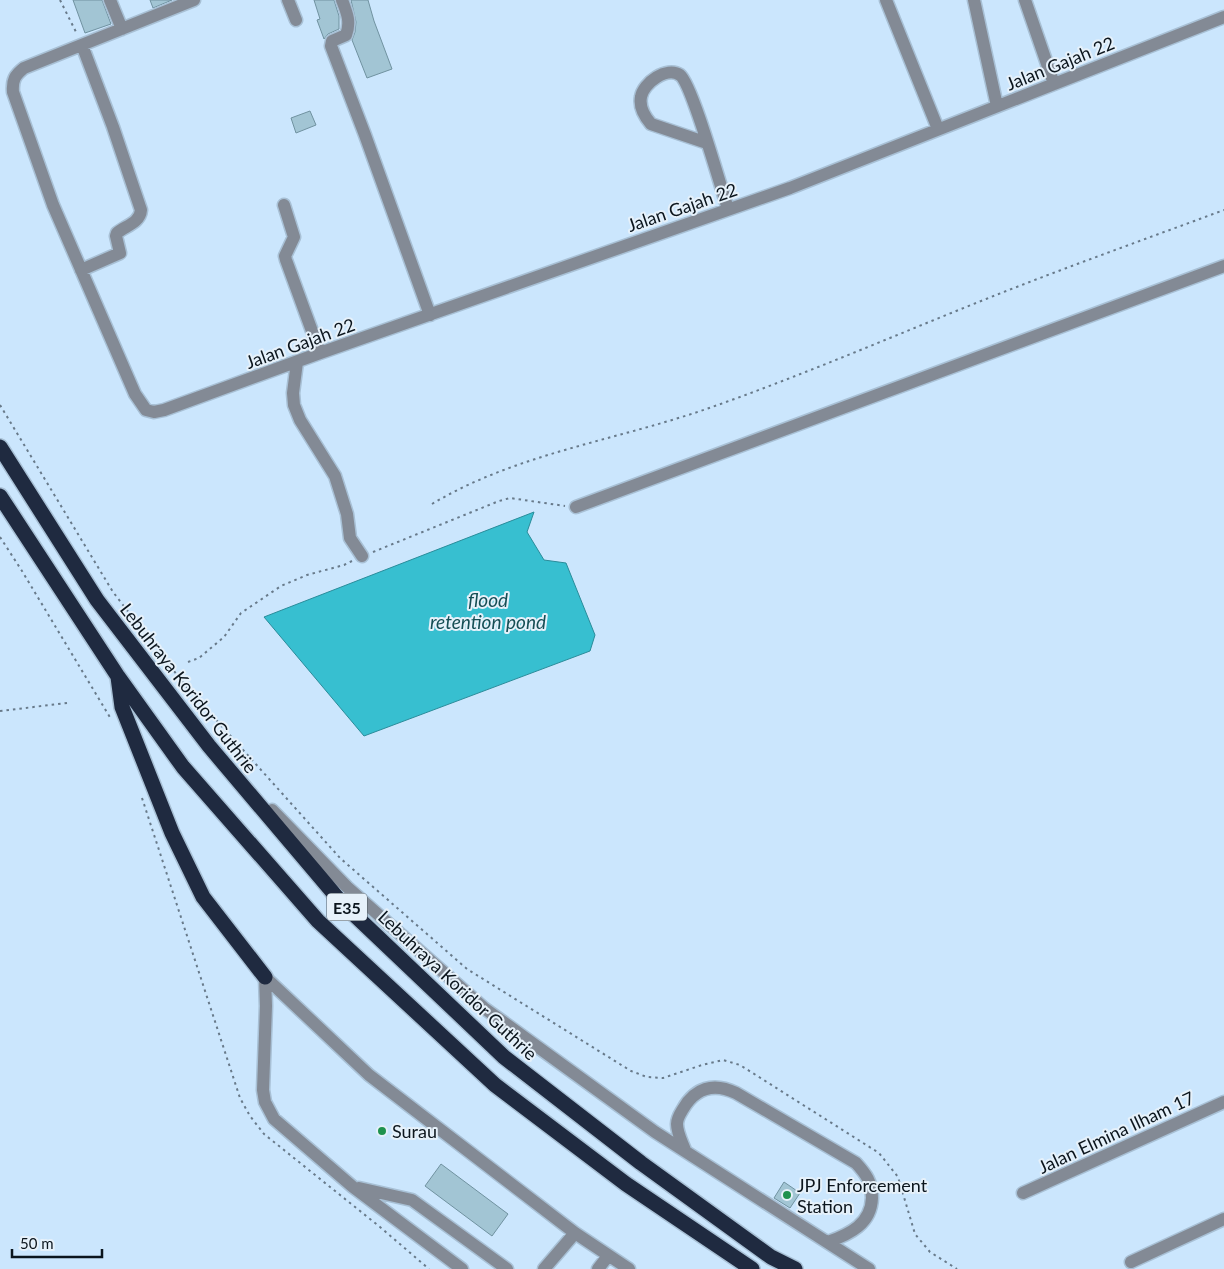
<svg xmlns="http://www.w3.org/2000/svg" width="1224" height="1269" viewBox="0 0 1224 1269" font-family="Lato,sans-serif">
  <style>
    .water { fill: #37bfd0; stroke: #2a8c9a }
    .building { fill: #a2c5d4; stroke: #7092a0 }
    .lines { fill: none; stroke-linecap: round; stroke-linejoin: round }
    .minor-casing { stroke: #a8c0d5; stroke-width: 15 }
    .highway-casing { stroke: #a8c0d5; stroke-width: 18 }
    .path { stroke: #687a8a; stroke-width: 2; stroke-dasharray: 2.5 4; stroke-linecap: butt }
    .minor { stroke: #838a95; stroke-width: 12 }
    .highway { stroke: #1f2a40; stroke-width: 15 }
    .poi-dot { fill: #1f924d; stroke: #e6f1fa; stroke-width: 2 }
    .labels { text-anchor: middle; dominant-baseline: central; stroke-width: 4; stroke-linejoin: round; paint-order: stroke }
    .shield { fill: #e6f1fa; stroke: #4d575f; stroke-width: 1 }
    .shield-label { font-size: 16px; font-weight: bold; fill: #0b151d }
    .street-label { font-size: 18px; fill: #0b151d; stroke: #e6f1fa }
    .poi-label { font-size: 18px; fill: #0b151d; stroke: #e6f1fa; text-anchor: start }
    .water-label { font-size: 19px; font-style: italic; fill: #154e55; stroke: #e6f1fa }
  </style>
  <rect width="100%" height="100%" fill="#cbe6fd"/>
  <path class="water" d="M534 512 527 532 544 560 566 563 595 635 590 651 364 736 264 617Z"/>
  <path class="building" d="M73 0H102L111 24 85 33Z
    M150 0H172L153 8Z
    M314 0H334L339 16V29L328 34 324 39 317 20 320 19Z
    M351 0H368L374 21 392 69 367 78 352 40 355 32 356 22Z
    M310 111 316 125 296 133 291 118Z
    M441 1164 508 1214 492 1236 425 1186Z
    M784 1182 800 1193 790 1208 774 1198Z"/>
  <g class="lines">
    <g class="minor-casing">
      <path id="minor" d="M110 0 122 29
        M194 0 24 68C15 75 12 80 13 92L53 205 135 394 146 410 154 412 164 410 320 353 790 188 1224 17
        M288 0 296 20
        M342 0C347 13 351 22 346 35L332 41 331 46 365 135 430 315
        M886 0 938 129
        M974 0 997 106
        M1025 0 1054 84
        M707 143 651 124C645 117 639 107 641 97 643 83 667 66 680 75 692 84 721 188 728 209
        M284 205 294 237 285 256 286 260 320 353
        M81 270 120 253 116 236 117 233C125 226 140 223 141 210L113 127 82 45
        M297 362 293 393 294 405 300 420 335 476 347 514 350 538 362 556
        M576 507 1224 266
        M272 810 347 887 484 1008 655 1132 869 1269
        M265 977 369 1075 575 1233 629 1269
        M265 977 266 1006 263 1090 265 1102 274 1119 353 1187 462 1269
        M685 1150C682 1142 677 1133 677 1124 677 1118 680 1114 683 1109 695 1088 713 1082 736 1093L856 1163C866 1174 872 1182 872 1198 871 1224 850 1234 828 1242
        M359 1188 412 1200 507 1269
        M1023 1193 1224 1102
        M1131 1262 1224 1219
        M544 1269 575 1233
        M598 1269 608 1256"/>
    </g>
    <g class="highway-casing">
      <path id="highway" d="M0 447 97 600 209 746 341 902 504 1057 641 1163 771 1257 795 1269
        M0 496 117 675 183 767 318 921 495 1085 626 1184 752 1269
        M118 677 122 707 172 833 203 897 265 977"/>
    </g>
    <path class="path" d="M60 0 77 34
      M0 405 113 592 184 684 340 858 467 969 631 1071 647 1077 663 1078 702 1065 723 1060 740 1065 879 1153 898 1177 915 1234 930 1252 957 1269
      M432 504C517 453 619 440 712 407 803 375 891 337 981 301 1061 269 1143 240 1224 210
      M0 537 22 571 111 719
      M373 552 499 501 510 498 565 506
      M188 662 199 658 224 637 241 613 281 586 307 575 344 565 352 561
      M0 711 67 703
      M142 798 240 1098 250 1116 264 1134 380 1227 429 1269"/>
    <use href="#minor" class="minor"/>
    <use href="#highway" class="highway"/>
  </g>
  <g class="poi-dot">
    <circle cx="382" cy="1131" r="5"/>
    <circle cx="787" cy="1195" r="5"/>
  </g>
  <g class="labels">
    <rect class="shield" x="327" y="893.5" width="40" height="27" rx="4"/>
    <g class="shield-label">
      <text x="347" y="907">E35</text>
    </g>
    <g class="street-label">
      <text transform="translate(1060 63) rotate(-22)">Jalan Gajah 22</text>
      <text transform="translate(682 207) rotate(-19)">Jalan Gajah 22</text>
      <text transform="translate(300 343) rotate(-20)">Jalan Gajah 22</text>
      <text transform="translate(189 688) rotate(52)">Lebuhraya Koridor Guthrie</text>
      <text transform="translate(458 985) rotate(43)">Lebuhraya Koridor Guthrie</text>
      <text transform="translate(1116 1132) rotate(-25)">Jalan Elmina Ilham 17</text>
    </g>
    <g class="poi-label">
      <text x="392" y="1131">Surau</text>
      <text x="797" y="1185">JPJ Enforcement<tspan x="797" dy="21">Station</tspan></text>
    </g>
    <g class="water-label">
      <text x="488" y="599">flood<tspan x="488" dy="22">retention pond</tspan></text>
    </g>
  </g>
  <path d="M12 1249v8h90v-8" fill="none" stroke="#0b151d" stroke-width="2.5"/>
  <text x="20" y="1249" font-size="15" fill="#0b151d" stroke="#e6f1fa" stroke-width="4" paint-order="stroke">50 m</text>
</svg>
